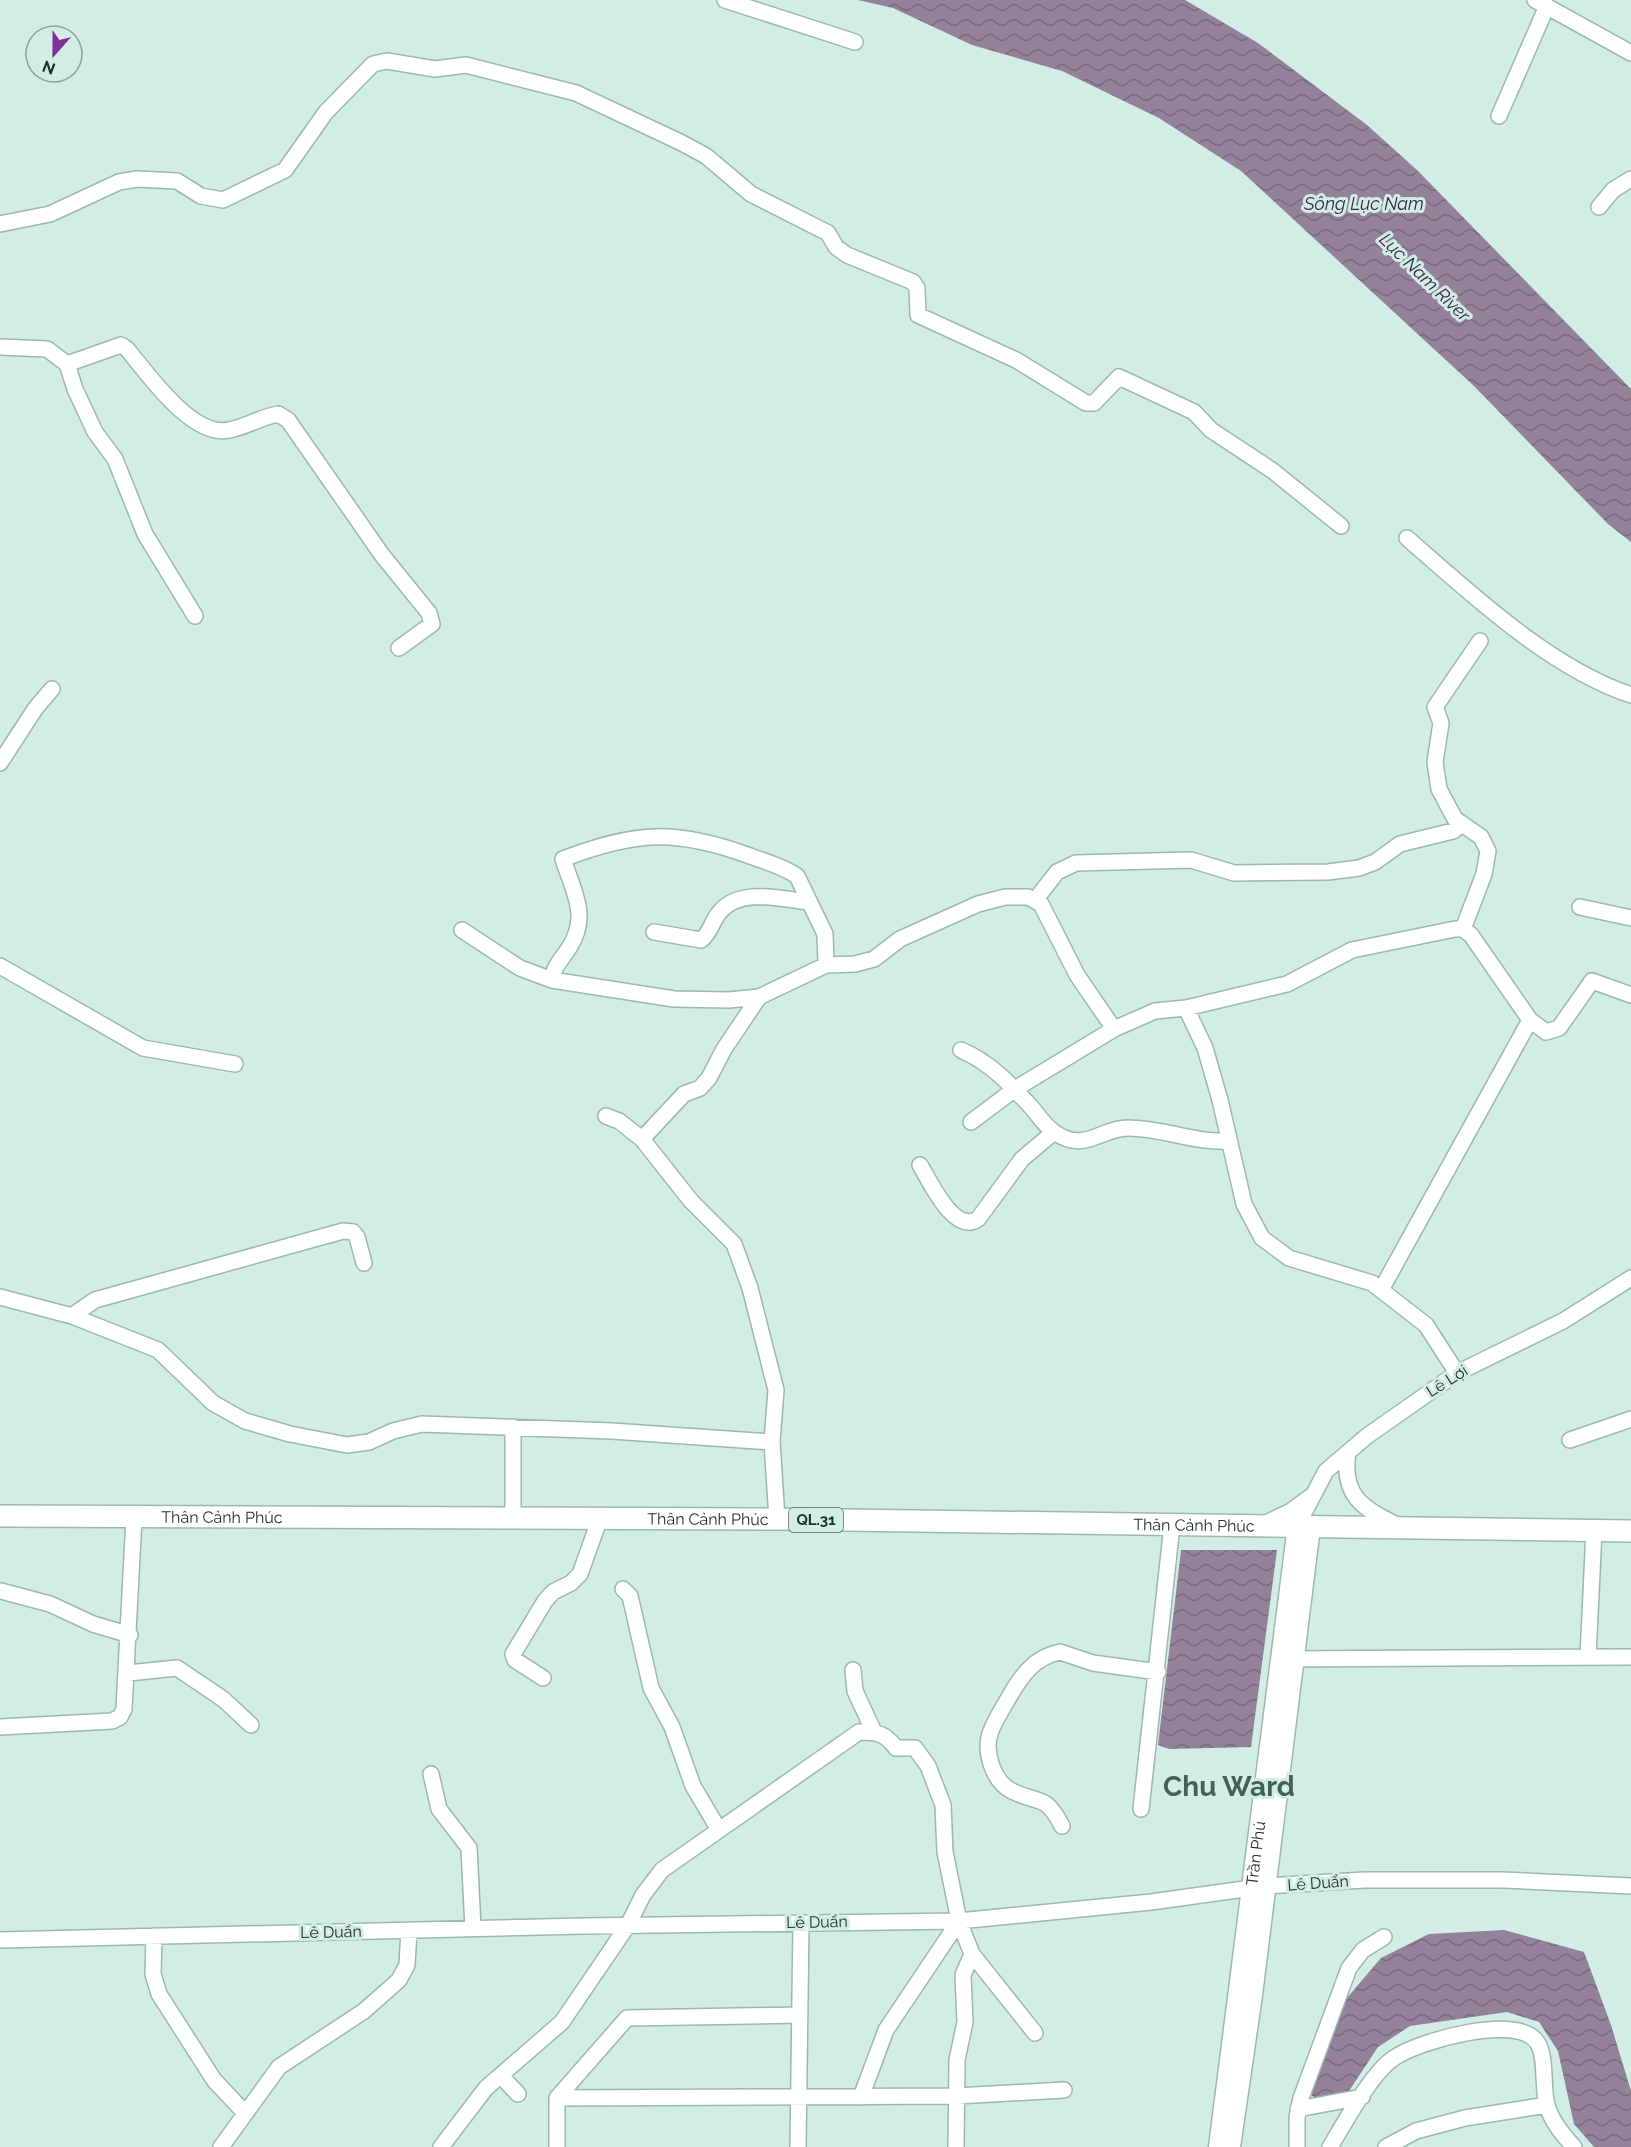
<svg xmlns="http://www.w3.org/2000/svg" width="1631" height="2147" viewBox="0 0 1631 2147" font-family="Raleway,sans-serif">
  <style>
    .water { fill: url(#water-waves) }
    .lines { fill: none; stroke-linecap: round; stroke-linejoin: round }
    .minor-casing { stroke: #9db8af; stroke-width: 18 }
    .major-casing { stroke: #9db8af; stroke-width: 21 }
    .highway-casing { stroke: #9db8af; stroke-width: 24 }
    .minor { stroke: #fff; stroke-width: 15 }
    .major { stroke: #fff; stroke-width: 18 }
    .highway { stroke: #fff; stroke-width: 21 }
    .labels { text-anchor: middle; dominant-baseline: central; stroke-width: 6; stroke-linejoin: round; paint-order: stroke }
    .shield { fill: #d1ede4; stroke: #586863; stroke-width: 1.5 }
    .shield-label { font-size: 15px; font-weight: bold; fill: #242f2c }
    .street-label { font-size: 16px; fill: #242f2c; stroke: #d1ede4 }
    .water-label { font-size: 18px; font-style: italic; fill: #3d2448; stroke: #d1ede4 }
    .town-label { font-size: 28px; font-weight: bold; fill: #455e56; stroke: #d1ede4 }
  </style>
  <defs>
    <pattern id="water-waves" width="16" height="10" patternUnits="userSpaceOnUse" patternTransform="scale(1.5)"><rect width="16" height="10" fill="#93829a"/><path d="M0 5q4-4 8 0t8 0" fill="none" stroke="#786b7e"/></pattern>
  </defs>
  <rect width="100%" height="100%" fill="#d1ede4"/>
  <path class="water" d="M858 0H1185L1258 43 1367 125 1418 171 1631 389V542L1608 524 1474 386 1241 171 1159 118 1062 71 972 45 893 8Z
    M1181 1550H1277L1251 1747 1169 1749 1158 1745Z
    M1504 1930 1584 1952 1611 2025 1631 2091V2147H1594L1574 2124 1558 2051 1539 2022 1507 2012 1410 2026 1378 2047 1349 2091 1340 2096 1317 2099 1308 2093 1341 2005 1381 1958 1429 1934Z"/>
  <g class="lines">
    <g class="minor-casing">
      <path id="minor" d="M725 0 855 42
        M1535 0 1631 53
        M1499 116 1547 6
        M1599 207 1613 190 1631 179
        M0 224 50 214 119 182 137 179 177 181 201 196 223 200 285 170 326 112 373 64 387 61 435 69 466 65 576 93 682 143 706 156 751 194 828 233 836 247 847 255 913 282 917 288 918 315 1016 360 1086 403H1094L1119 377 1194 412 1211 430 1273 471 1341 526
        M0 347 47 349 67 364 75 389 95 432 115 459 145 534 195 616
        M67 364 121 345 127 349C148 374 192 438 229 430 246 427 261 417 278 414L288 420 382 555 429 613 432 624 399 648
        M1407 538C1471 594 1550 668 1631 695
        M0 763 35 709 52 689
        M1036 899 1057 872 1076 863 1191 860 1234 873 1328 872 1359 868 1375 862 1400 844 1453 831 1461 825
        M1580 907 1631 918
        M1463 929 1484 874 1488 851 1481 837 1455 819 1439 789 1435 762 1441 723 1435 707 1480 641
        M462 930 520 968 552 980 674 999 729 1000 759 997 826 965 855 964 874 959 900 939 978 904 1005 897H1028L1041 904 1077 975 1114 1029
        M654 932 701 940C710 934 712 921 719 913 739 887 782 899 808 902
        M0 966 143 1048 235 1064
        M552 980C553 967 562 959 569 948 590 916 573 891 563 859 636 831 676 829 750 856 766 862 783 866 797 876L825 934 826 965
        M1186 1008 1205 1048 1220 1100 1244 1204 1262 1238 1289 1258 1372 1283 1426 1325 1457 1373
        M961 1050C991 1063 1010 1084 1032 1108 1038 1115 1045 1126 1054 1132 1085 1154 1100 1128 1128 1128 1163 1128 1194 1143 1229 1141
        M606 1116 619 1121 642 1139 691 1201 734 1244 750 1288 776 1390 772 1442 777 1519
        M971 1122 1015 1089 1114 1029 1155 1011 1186 1008 1287 984 1352 950 1455 929H1463L1471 935 1530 1020 1546 1032 1559 1028 1592 981 1631 995
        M642 1139 684 1094 700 1088 709 1078 724 1049 759 997
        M920 1165C930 1181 954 1235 978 1219L1022 1159 1054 1132
        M1381 1290 1530 1020
        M0 1297 72 1316 158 1350 213 1403 245 1421 290 1434 347 1445 369 1442 393 1431 422 1424 612 1431 772 1442
        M72 1316 95 1300 343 1231 353 1232 357 1237 364 1263
        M1570 1440 1631 1419
        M1348 1453C1341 1495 1363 1509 1397 1525
        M513 1518V1427
        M1264 1524 1291 1511 1310 1497
        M1297 1526 1326 1471 1367 1436 1457 1373 1563 1321 1631 1278
        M623 1589 630 1596 651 1688 672 1727 693 1786 719 1830
        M1 1591 50 1604 93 1624 130 1635
        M1588 1657 1594 1530
        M1283 1659 1631 1657
        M853 1670 855 1691 874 1732
        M128 1673 177 1668 223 1699 251 1725
        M543 1678 515 1660 513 1654 545 1601 553 1592 571 1583 580 1574 600 1518
        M0 1727 112 1721 120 1717 124 1709 134 1517
        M431 1774 439 1809 469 1848 473 1928
        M1141 1809 1172 1525
        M1062 1826C1045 1793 1040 1805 1012 1791 993 1782 983 1750 991 1731 995 1720 1002 1709 1008 1699 1021 1676 1034 1657 1060 1652L1093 1663 1158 1672
        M959 1921 972 1954 1035 2033
        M154 1936 153 1974 159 1994 214 2080 245 2113
        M0 1940 584 1926 959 1921 1151 1902 1266 1886 1364 1880H1503L1631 1886
        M501 2076 518 2094
        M557 2098 957 2096 1064 2090
        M1298 2109 1362 2097
        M221 2147 279 2067 364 2011 399 1980 407 1965 409 1930
        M441 2147 486 2088 562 2022 628 1925 643 1895 662 1870 859 1732C877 1732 885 1733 896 1748H915L928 1766 943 1805 945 1852 959 1921 886 2030 861 2097
        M557 2147V2098L627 2018 800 2015
        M798 2147 801 1923
        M956 2147 957 2060 965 2022 963 1975 972 1954
        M1297 2147V2117L1301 2098 1349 1968 1363 1950 1384 1937
        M1330 2147C1344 2124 1372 2072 1394 2058 1418 2041 1517 2013 1537 2042 1547 2056 1542 2089 1547 2105 1551 2121 1563 2135 1574 2147
        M1386 2147 1416 2131 1465 2118 1547 2105"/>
    </g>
    <g class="major-casing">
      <g id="major">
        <path id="s1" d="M1218 2147 1297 1526"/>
        <path d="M1231 2147 1253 1995 1311 1527"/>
      </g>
    </g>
    <g class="highway-casing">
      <g id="highway">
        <path id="s2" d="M0 1516 777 1519 1631 1531"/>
      </g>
    </g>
    <use href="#minor" class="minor"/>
    <use href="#major" class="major"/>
    <use href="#highway" class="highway"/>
  </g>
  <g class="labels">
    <rect class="shield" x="789" y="1508" width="54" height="24" rx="4.5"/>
    <g class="shield-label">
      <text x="816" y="1520">QL.31</text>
    </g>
    <g class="street-label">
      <text transform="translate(1447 1381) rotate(-32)">Lê Lợi</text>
      <text stroke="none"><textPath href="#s2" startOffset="222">Thân Cảnh Phúc</textPath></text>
      <text stroke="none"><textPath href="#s2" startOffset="708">Thân Cảnh Phúc</textPath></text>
      <text stroke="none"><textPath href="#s2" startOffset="1194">Thân Cảnh Phúc</textPath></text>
      <text stroke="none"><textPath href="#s1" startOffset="296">Trần Phú</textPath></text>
      <text transform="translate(1318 1883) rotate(-4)">Lê Duẩn</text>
      <text transform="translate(817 1922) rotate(-1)">Lê Duẩn</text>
      <text transform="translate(331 1932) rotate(-1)">Lê Duẩn</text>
    </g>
    <g class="water-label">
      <text x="1364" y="203">Sông Lục Nam</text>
      <text transform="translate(1425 277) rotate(44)">Lục Nam River</text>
    </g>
    <g class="town-label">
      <text x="1229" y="1786">Chu Ward</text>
    </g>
  </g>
  <g transform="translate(54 54) rotate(201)"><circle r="28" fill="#d1ede4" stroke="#8ca19a" stroke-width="1.5"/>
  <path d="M0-4.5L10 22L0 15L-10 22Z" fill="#812f9f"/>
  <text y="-9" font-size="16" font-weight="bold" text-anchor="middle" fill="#242f2c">N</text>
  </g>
</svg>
